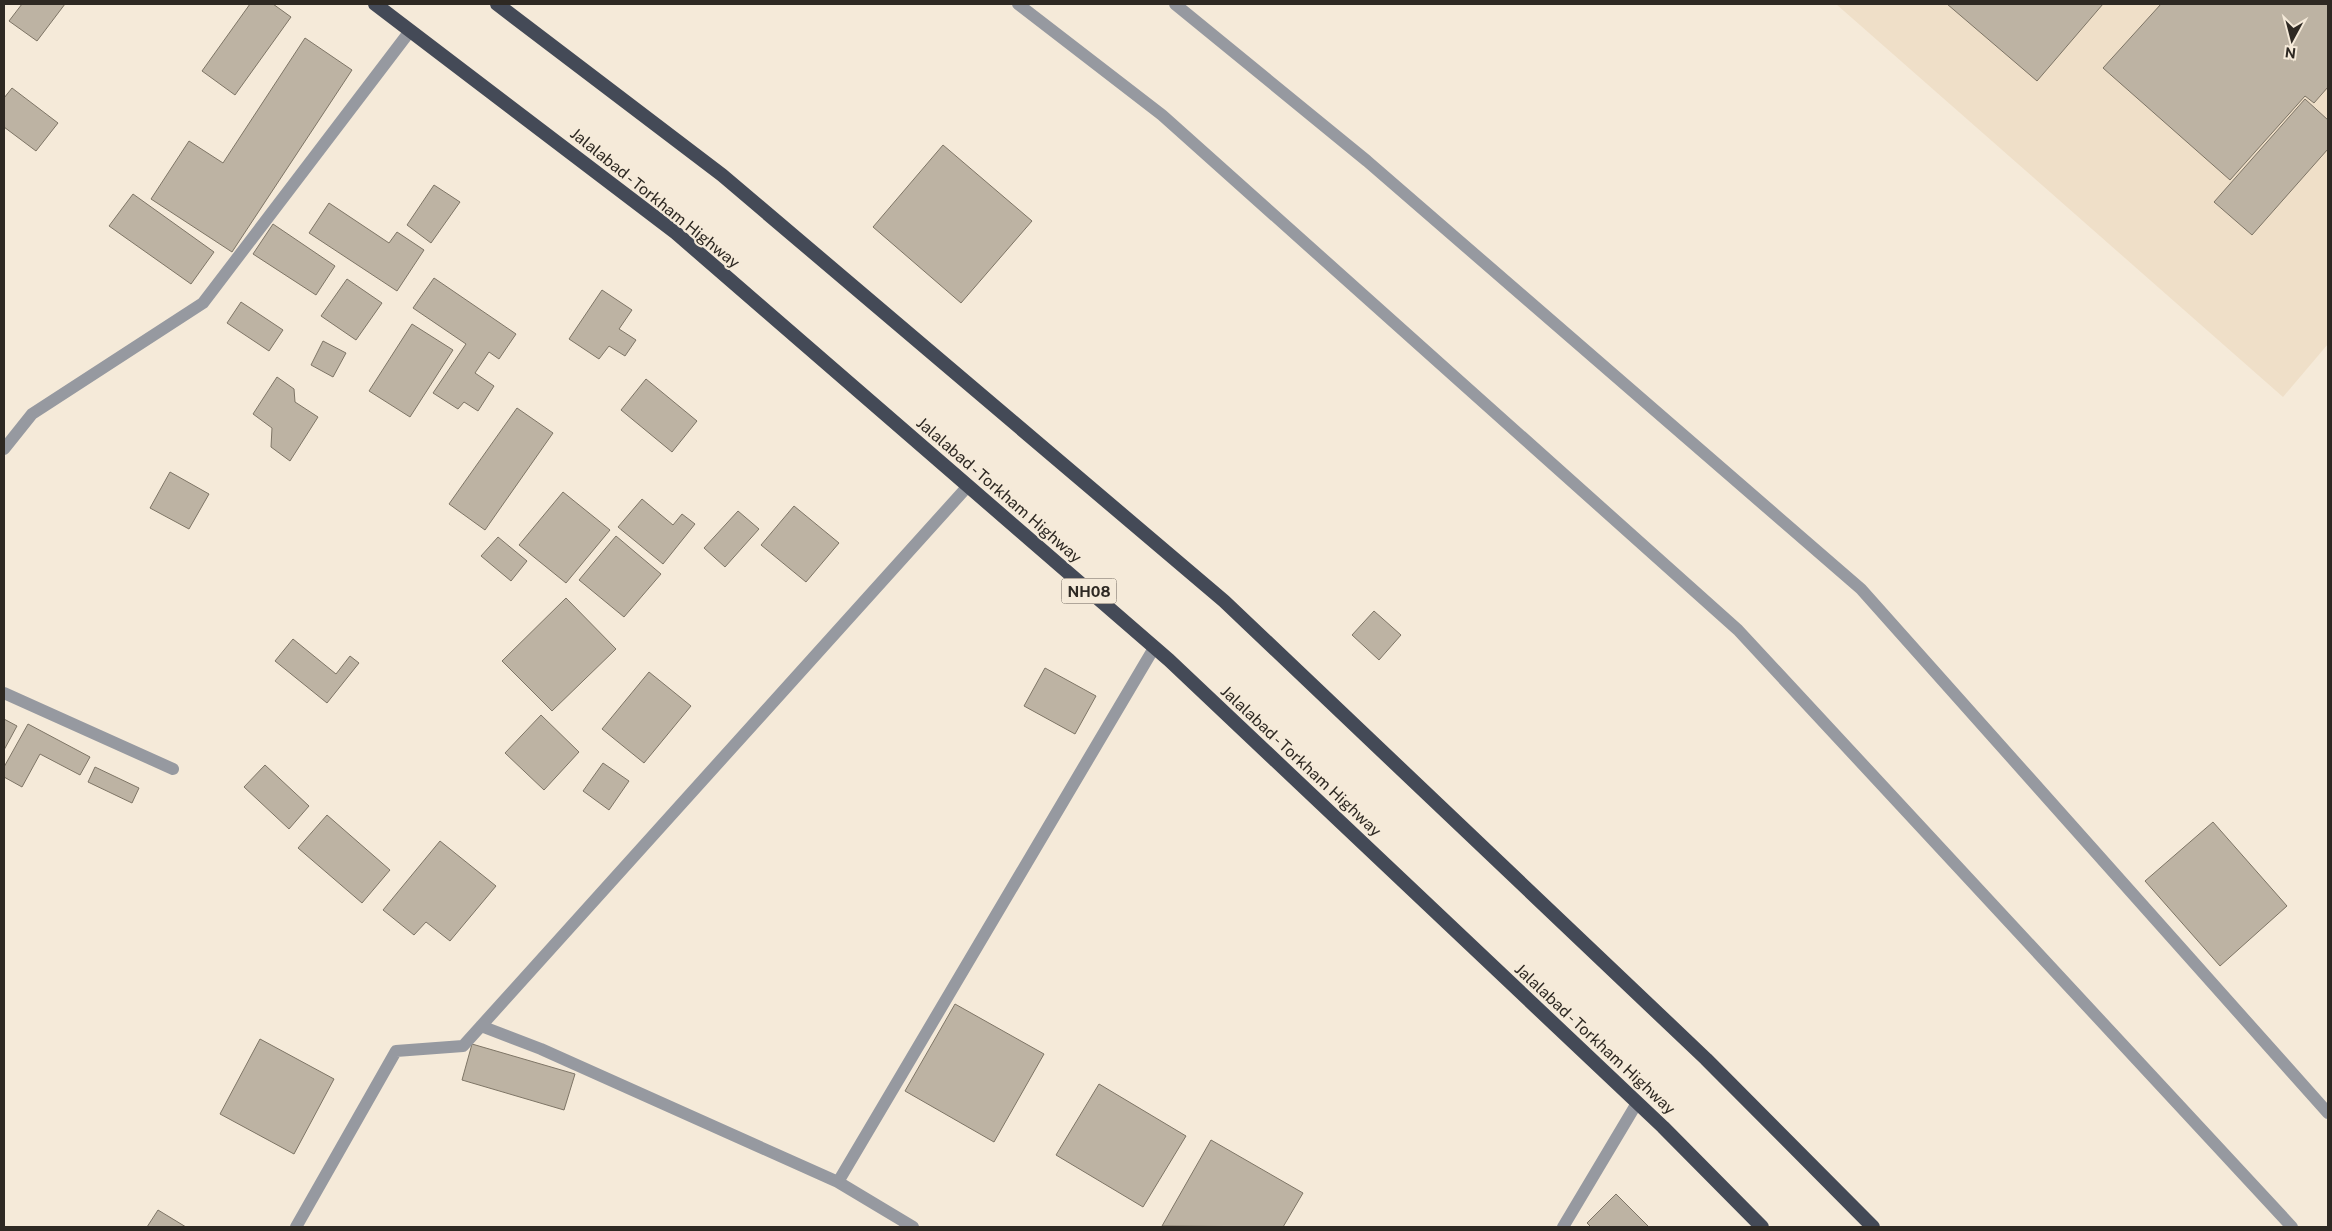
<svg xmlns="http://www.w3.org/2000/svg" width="2332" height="1231" viewBox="0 0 2332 1231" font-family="'Public Sans',sans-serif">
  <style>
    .built { fill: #efdfc8 }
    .building { fill: #bdb3a3; stroke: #7e7566 }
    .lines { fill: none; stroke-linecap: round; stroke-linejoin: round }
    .minor { stroke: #9699a0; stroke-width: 12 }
    .trunk { stroke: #444a57; stroke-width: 14 }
    .labels { text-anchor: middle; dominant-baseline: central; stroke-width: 4.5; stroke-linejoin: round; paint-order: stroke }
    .shield { fill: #f5ead9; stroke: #6a635a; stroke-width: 1 }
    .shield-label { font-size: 15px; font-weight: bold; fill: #2e2923 }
    .street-label { font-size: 16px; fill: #2e2923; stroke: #f5ead9 }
  </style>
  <rect width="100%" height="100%" fill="#f5ead9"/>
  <path class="built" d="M1836 4H2328V344L2283 397Z"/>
  <path class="building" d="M22 4H65L37 41 9 21Z
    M250 4H273L291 17 235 95 202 71Z
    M1947 4H2103L2037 81Z
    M2161 4H2328V87L2314 103 2305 96 2230 180 2103 68Z
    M305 38 352 70 232 252 151 199 189 141 223 163Z
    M12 88 58 123 36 151 4 127V98Z
    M2305 99 2328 120V149L2252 235 2214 202Z
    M943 145 1032 221 961 303 873 227Z
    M434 185 460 202 431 243 407 225Z
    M133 194 214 252 191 284 109 226Z
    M329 203 389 243 397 232 424 250 397 291 309 233Z
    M273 224 335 266 316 295 253 254Z
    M434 278 516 334 499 359 489 352 475 373 494 386 478 411 464 402 458 409 433 393 466 344 413 308Z
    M347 279 382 303 356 340 321 316Z
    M602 290 632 310 619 329 636 340 625 356 609 346 599 359 569 339Z
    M241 302 283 330 269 351 227 323Z
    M412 324 453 350 410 417 369 391Z
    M323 341 346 353 333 377 311 365Z
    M277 377 294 389 295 402 318 417 290 461 271 447 272 428 253 414Z
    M646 379 697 421 672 452 621 410Z
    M517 408 553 433 485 530 449 504Z
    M170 472 209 494 189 529 150 508Z
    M563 492 610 530 566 583 519 545Z
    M642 499 673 525 682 514 695 524 663 564 618 527Z
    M794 506 839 543 806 582 761 545Z
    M738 511 759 529 725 567 704 548Z
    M616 536 661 574 624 617 579 580Z
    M498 537 527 561 511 581 481 556Z
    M566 598 616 649 552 711 502 661Z
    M1374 611 1401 635 1379 660 1352 635Z
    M293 639 336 674 350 656 359 663 327 703 275 661Z
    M1045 668 1096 696 1075 734 1024 706Z
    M649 672 691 706 644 763 602 729Z
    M541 715 579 752 544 790 505 753Z
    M4 719 17 726 4 750Z
    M28 724 90 757 80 775 40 754 22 787 4 777V767Z
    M603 763 629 781 609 810 583 791Z
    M265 765 309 806 289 829 244 787Z
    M95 767 139 788 132 803 88 782Z
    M327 815 390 870 362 903 298 848Z
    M2213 822 2287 906 2220 966 2145 881Z
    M440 841 496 886 450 941 426 922 414 935 383 910Z
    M955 1004 1044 1054 994 1142 905 1091Z
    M260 1039 334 1079 294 1154 220 1114Z
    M472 1044 575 1074 564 1110 462 1080Z
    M1099 1084 1186 1136 1143 1207 1056 1155Z
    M1211 1140 1303 1193 1283 1227 1162 1226Z
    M1616 1194 1649 1227H1591L1587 1223Z
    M158 1210 186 1227H147Z"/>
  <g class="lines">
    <path class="minor" d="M1018 4 1162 115 1738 630 2292 1227
      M1175 4 1367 161 1861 589 2328 1113
      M4 449 32 414 203 303 410 31
      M4 693 173 769
      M481 1026 541 1049 838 1182 913 1227
      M838 1182 1154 648
      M296 1227 396 1051 463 1046 968 486
      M1563 1227 1637 1103"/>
    <path class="trunk" d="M375 4 676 233 1169 660 1663 1127 1762 1227
      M497 4 722 175 1224 601 1706 1059 1873 1227"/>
  </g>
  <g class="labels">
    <rect class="shield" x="1061.5" y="578.5" width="55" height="25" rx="4"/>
    <g class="shield-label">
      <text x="1089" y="591">NH08</text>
    </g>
    <g class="street-label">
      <text transform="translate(655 198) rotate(39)">Jalalabad - Torkham Highway</text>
      <text transform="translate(999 490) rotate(41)">Jalalabad - Torkham Highway</text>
      <text transform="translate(1301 761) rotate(43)">Jalalabad - Torkham Highway</text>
      <text transform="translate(1595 1039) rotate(43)">Jalalabad - Torkham Highway</text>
    </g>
  </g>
  <rect width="2332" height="1231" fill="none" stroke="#2e2923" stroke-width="10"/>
  <g transform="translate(2292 40) rotate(187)" stroke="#f5ead9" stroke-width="4" paint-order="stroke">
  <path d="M0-4L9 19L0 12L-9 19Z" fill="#2e2923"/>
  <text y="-8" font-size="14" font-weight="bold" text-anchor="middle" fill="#2e2923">N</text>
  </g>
</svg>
